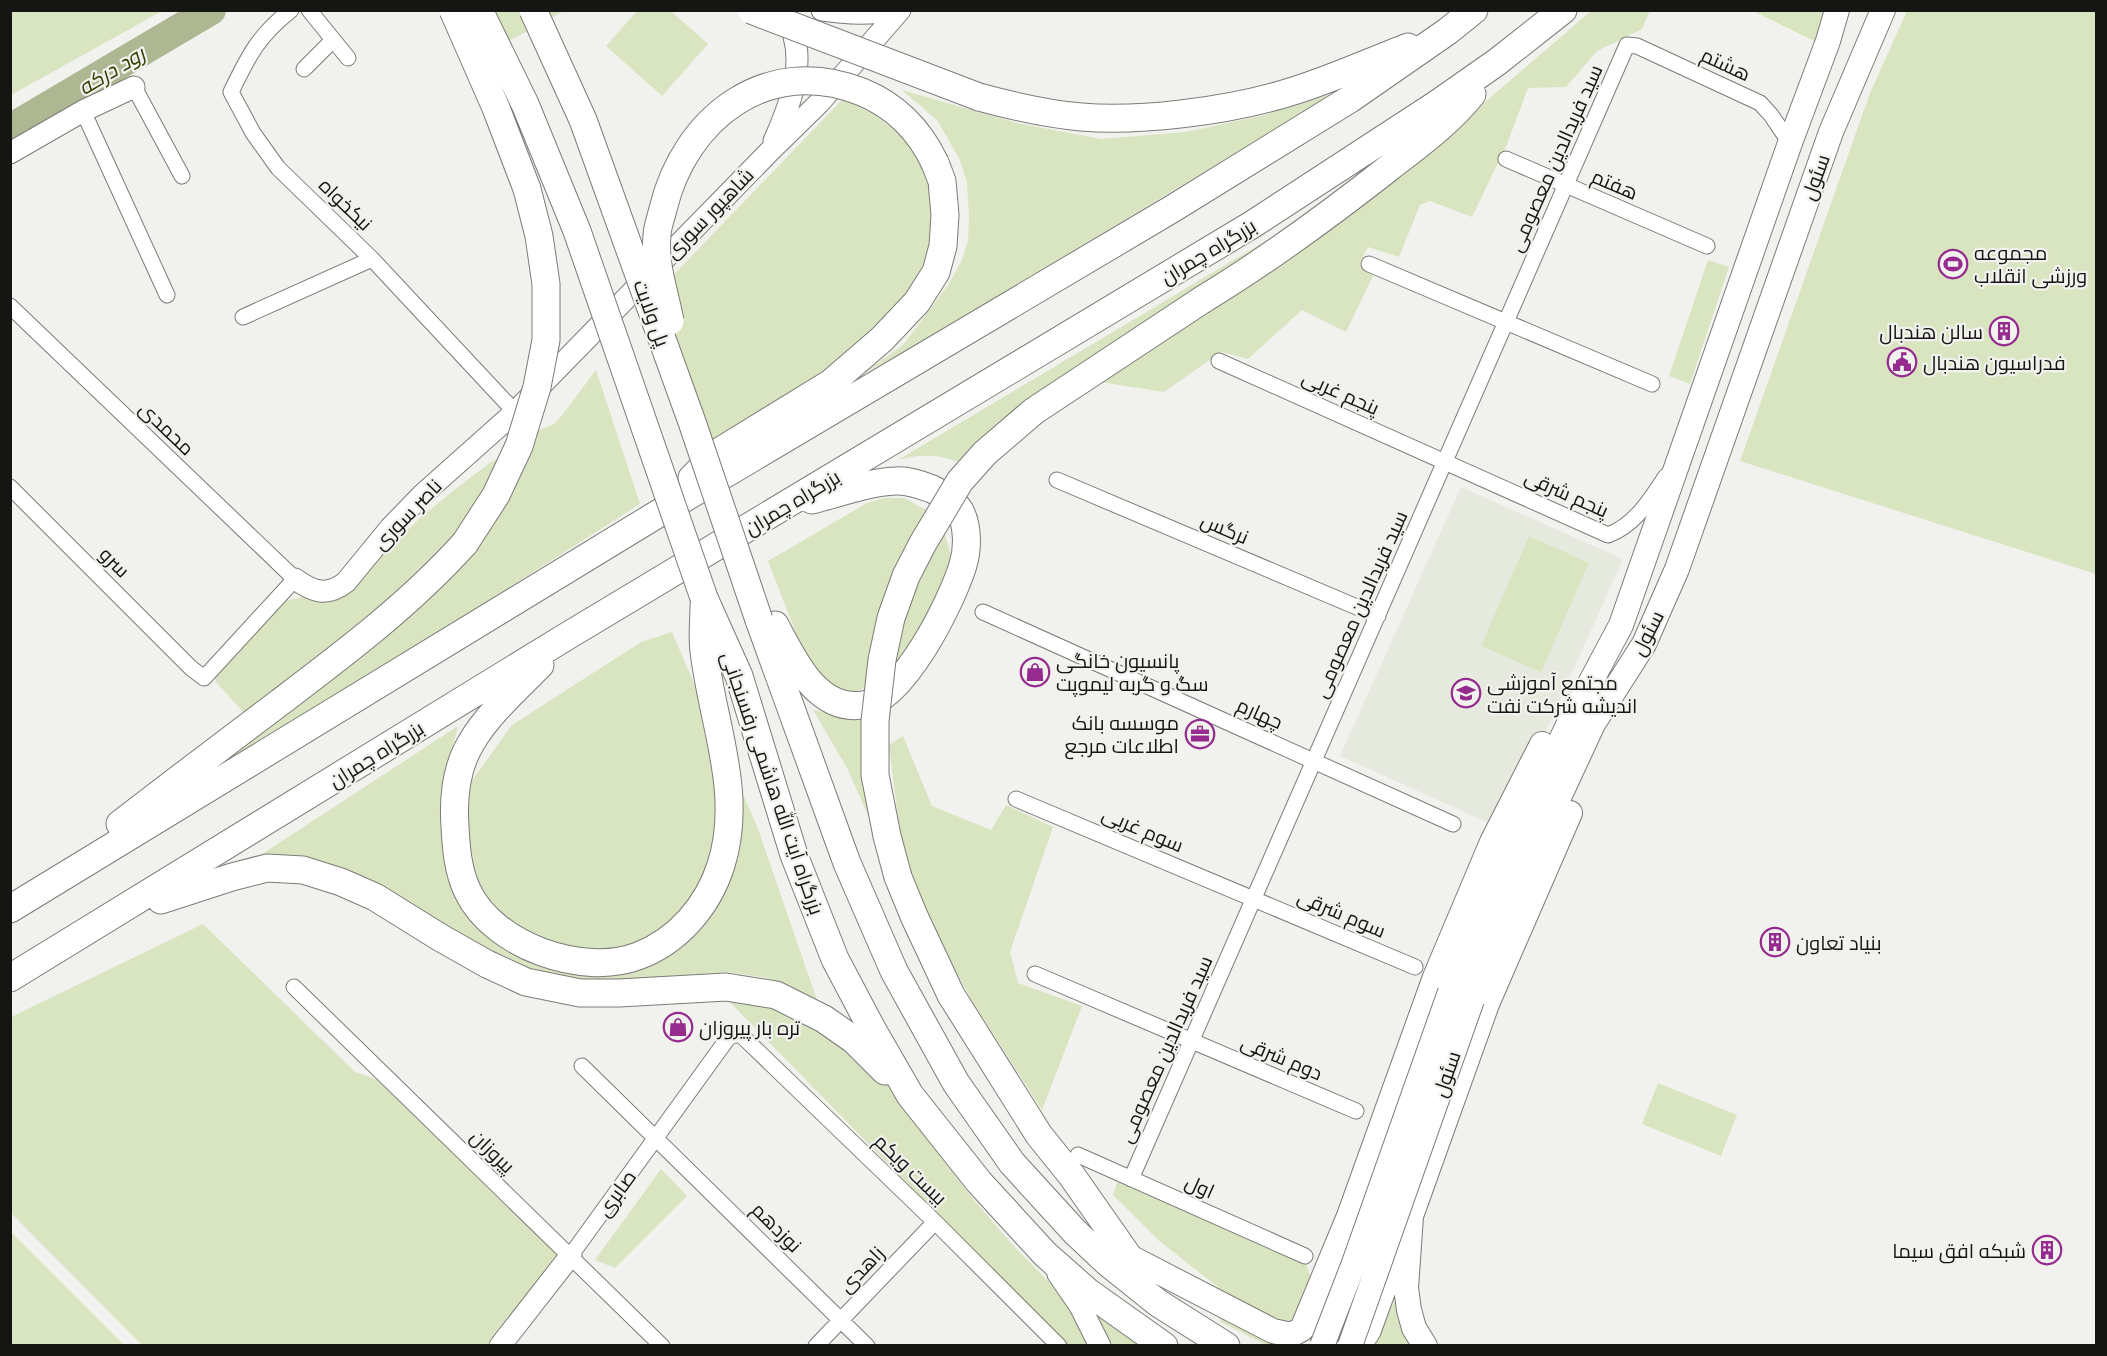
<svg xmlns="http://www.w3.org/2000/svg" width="2107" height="1356" viewBox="0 0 2107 1356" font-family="'IBM Plex Sans',Cairo,sans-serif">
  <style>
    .built { fill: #e6e9de }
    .green { fill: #d9e4c0 }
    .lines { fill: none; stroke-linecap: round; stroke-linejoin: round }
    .river { stroke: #adb892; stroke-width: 30 }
    .street-casing { stroke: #7b7c78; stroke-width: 17 }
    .secondary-casing { stroke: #7b7c78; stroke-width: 23 }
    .primary-casing { stroke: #7b7c78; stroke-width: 26 }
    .highway-casing { stroke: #7b7c78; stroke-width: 29 }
    .street { stroke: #fff; stroke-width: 15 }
    .secondary { stroke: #fff; stroke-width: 21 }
    .primary { stroke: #fff; stroke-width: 24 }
    .highway { stroke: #fff; stroke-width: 27 }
    .primary-bridge-casing { stroke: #7b7c78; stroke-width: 26; stroke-linecap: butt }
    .highway-bridge-casing { stroke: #7b7c78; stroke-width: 29; stroke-linecap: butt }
    .primary-bridge { stroke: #fff; stroke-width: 24 }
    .highway-bridge { stroke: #fff; stroke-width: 27 }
    .labels { text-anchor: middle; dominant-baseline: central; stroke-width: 4.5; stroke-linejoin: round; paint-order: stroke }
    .street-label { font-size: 20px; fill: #151514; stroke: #f1f2ee }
    .poi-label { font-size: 20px; fill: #151514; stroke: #f1f2ee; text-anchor: start }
    .water-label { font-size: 21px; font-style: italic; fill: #323d00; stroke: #f1f2ee }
  </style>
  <rect width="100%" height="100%" fill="#f1f2ee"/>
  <path class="built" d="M1461 487 1623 559 1502 829 1340 756Z"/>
  <path class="green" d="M11 10H162V11L11 95Z
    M638 10 671 11 708 44 662 96 606 46Z
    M489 11H564L507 42Z
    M1591 11H1650L1642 29 1597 51 1566 87 1528 88 1507 144 1472 217 1430 201 1420 205 1399 257 1368 247 1359 264 1373 276 1346 332 1302 310 1248 359 1221 352 1164 392 1094 381 1414 163Z
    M1753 11H1824L1816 42Z
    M1907 11H2096V574L1740 461 1870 93Z
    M902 90 1017 123 1101 139 1186 132 1265 115 1335 93 910 349 862 374 903 345 949 284 962 260 968 241 969 217 967 182 959 158 937 120Z
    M843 99 875 115 907 140 920 162 928 184 932 205 930 260 896 324 713 451 657 292Z
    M1336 199 1121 338 998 422 959 462C937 454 920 454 898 460Z
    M1708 260 1729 267 1690 384 1669 376Z
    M596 370 640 504 345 692 232 759 234 745 497 512 517 483 537 431 554 424 563 414Z
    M504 456 483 500 427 570 246 715 216 682 214 674 283 601 347 589 419 519 454 490 491 462Z
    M885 498H904L932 513 945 535 952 558 942 593 897 674 848 695 810 670 768 561 867 503Z
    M1529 536 1589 563 1541 672 1481 646Z
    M672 632 699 695 721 776 717 852 698 898 669 931 632 951 592 953 553 946 512 926 486 903 466 860 468 786 512 725 641 642Z
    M813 710 829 713 864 710 886 856 847 768Z
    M458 726 445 778 447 860 460 907 500 945 542 966 599 972 685 936 741 790 757 826 817 1000 768 978 728 972 602 982 553 979 495 952 379 888 253 860Z
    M903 736 932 806 991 830 1006 805 1053 827 1010 952 1018 983 1082 1006 1042 1110 974 1004 934 932 901 842 889 745Z
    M203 924 355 1072 379 1080 558 1255 487 1345H142L11 1213V1017Z
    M724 996 781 1007 866 1062 890 1089 968 1193 1011 1243 1075 1309 1095 1345H1065Z
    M1658 1083 1737 1115 1721 1156 1642 1124Z
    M661 1169 687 1196 615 1268 595 1260Z
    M1117 1182 1306 1263 1311 1278 1293 1325 1281 1326 1229 1296 1157 1239 1113 1195Z
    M11 1232 124 1345H11Z
    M1398 1296 1415 1345 1367 1346Z
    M1084 1304 1142 1345H1105Z
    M1216 1311 1282 1345H1266L1221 1322Z"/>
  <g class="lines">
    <path class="river" d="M10 129 211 10"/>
    <g class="street-casing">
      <path id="street" d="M291 10C258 36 249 55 231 92L253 133 278 168 372 259 515 412
        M309 10 348 58
        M304 69 333 40
        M134 87 182 176
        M83 111 167 295
        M1506 159 1707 246
        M1369 264 1652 384
        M10 306 295 579 204 678 191 668 10 487
        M243 317 372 259
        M1219 361 1608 535C1635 525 1650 500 1666 476
        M1057 480 1378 616
        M983 612 1453 824
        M1016 799 1415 967
        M1035 974 1356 1111
        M294 987 662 1346
        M582 1066 867 1346
        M1078 1155 1305 1256
        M1131 1179 1627 45 1637 46 1760 103 1771 115 1790 143
        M571 1255 728 1038 734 1035H741L935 1222 1059 1346
        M816 1346 935 1222"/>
    </g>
    <g class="secondary-casing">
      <path id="secondary" d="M822 10C847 14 870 15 895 10
        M774 141C791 103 810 55 785 16
        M10 153 83 111 134 87
        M295 579C313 592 327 597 346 582L391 527 423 494 515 412 770 151 819 103 900 10
        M1058 1274 1080 1306 1100 1346
        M500 1346 571 1255"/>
    </g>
    <g class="primary-casing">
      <path id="primary" d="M1450 992 1483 908 1526 813 1571 719 1621 625 1790 143 1828 41 1837 10
        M1472 1000 1505 914 1593 724 1644 644 1677 569 1831 132 1883 10
        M1128 1256 1273 1331 1291 1335 1302 1329 1349 1216 1435 977 1492 842 1542 744
        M1325 1318 1323 1326 1324 1335C1337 1349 1360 1349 1369 1330L1402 1239
        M1425 1346 1414 1328 1409 1310 1406 1288 1411 1216 1487 1004 1570 813"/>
    </g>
    <g class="highway-casing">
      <path id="highway" d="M979 97C1012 106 1047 114 1081 117 1141 122 1223 111 1280 95 1324 83 1366 63 1408 47
        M1202 300C1268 260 1329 215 1390 167 1418 145 1449 123 1472 94
        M692 478 717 453 831 383 882 339 917 302 936 272 943 246 945 215 942 181 935 163
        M704 598 739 676 794 855 835 959 872 1029 910 1095 979 1182 1045 1254 1088 1292 1164 1346
        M759 620 847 863 894 971 956 1083 1012 1163 1075 1232 1108 1263 1158 1303 1226 1346
        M775 625C793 658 816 712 863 705 904 699 952 601 963 565 968 549 968 526 960 511 954 501 942 494 932 489 921 485 908 480 896 481 868 482 839 493 812 500
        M540 665C517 688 487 715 471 743 456 768 453 798 455 826 456 848 458 872 468 892 494 946 583 977 638 956 678 941 708 906 721 865 744 793 712 722 704 651 702 636 704 620 704 606
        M120 824C173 783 226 743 279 703 345 653 410 604 465 543
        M898 877 914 916 951 995 1039 1135 1072 1176 1128 1256
        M161 900 232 877 267 868 303 870 341 882 375 897 441 938 487 964 526 982 580 993H619L726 987 776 995 824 1019 854 1040 885 1071
        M10 909 656 515 1172 209 1350 99 1448 31 1474 10
        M10 978 564 638 1253 224 1437 104 1497 62 1563 10"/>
    </g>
    <use href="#street" class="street"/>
    <use href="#secondary" class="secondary"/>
    <use href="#primary" class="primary"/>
    <use href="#highway" class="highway"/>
    <g class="primary-bridge-casing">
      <path id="primary-bridge" d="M1322 1346 1354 1263 1450 992
        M1350 1346 1472 1000"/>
    </g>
    <g class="highway-bridge-casing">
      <path id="highway-bridge" d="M453 10 496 108 527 189 539 236 546 284V340L537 387 519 446 496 495 465 543
        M479 10 525 104 577 231 704 598
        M533 10 583 120 692 422 759 620
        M751 10 979 97
        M670 321C665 294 654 264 657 236 657 227 661 218 663 209 685 117 768 54 862 92 896 106 920 131 935 163
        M898 877 887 836 875 775V721L882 660 891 618 906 576 923 543 960 481 985 453 1034 411 1202 300"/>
    </g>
    <use href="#primary-bridge" class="primary-bridge"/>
    <use href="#highway-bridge" class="highway-bridge"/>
  </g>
  <defs>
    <g id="stadium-ring" transform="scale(1.5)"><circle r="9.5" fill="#f1f2ee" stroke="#952b8e" stroke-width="1.5"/><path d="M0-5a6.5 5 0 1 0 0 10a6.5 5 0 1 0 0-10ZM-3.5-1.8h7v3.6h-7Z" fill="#952b8e"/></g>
    <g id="building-ring" transform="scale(1.5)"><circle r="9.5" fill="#f1f2ee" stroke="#952b8e" stroke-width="1.5"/><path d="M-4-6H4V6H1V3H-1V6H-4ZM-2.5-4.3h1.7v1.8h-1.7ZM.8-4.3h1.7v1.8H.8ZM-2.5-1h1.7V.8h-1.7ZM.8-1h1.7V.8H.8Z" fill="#952b8e"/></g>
    <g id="civic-ring" transform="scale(1.5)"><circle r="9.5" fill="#f1f2ee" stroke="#952b8e" stroke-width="1.5"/><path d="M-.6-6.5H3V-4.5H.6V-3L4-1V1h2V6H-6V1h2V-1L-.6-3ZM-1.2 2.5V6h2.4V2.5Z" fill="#952b8e"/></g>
    <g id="shop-ring" transform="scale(1.5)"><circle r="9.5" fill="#f1f2ee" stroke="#952b8e" stroke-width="1.5"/><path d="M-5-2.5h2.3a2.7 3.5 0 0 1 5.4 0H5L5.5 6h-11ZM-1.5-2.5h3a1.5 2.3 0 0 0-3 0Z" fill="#952b8e"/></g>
    <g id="school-ring" transform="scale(1.5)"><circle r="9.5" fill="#f1f2ee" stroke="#952b8e" stroke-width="1.5"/><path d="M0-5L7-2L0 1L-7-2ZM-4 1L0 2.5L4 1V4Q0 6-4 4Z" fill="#952b8e"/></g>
    <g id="office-ring" transform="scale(1.5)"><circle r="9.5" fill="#f1f2ee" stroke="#952b8e" stroke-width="1.5"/><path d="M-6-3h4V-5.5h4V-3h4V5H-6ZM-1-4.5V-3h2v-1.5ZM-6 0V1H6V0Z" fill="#952b8e"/></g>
  </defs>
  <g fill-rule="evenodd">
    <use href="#stadium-ring" x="1953" y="264"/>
    <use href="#building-ring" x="2004" y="331"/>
    <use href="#civic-ring" x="1902" y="362"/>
    <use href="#shop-ring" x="1035" y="672"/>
    <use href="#school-ring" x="1466" y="693"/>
    <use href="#office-ring" x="1200" y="734"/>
    <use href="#building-ring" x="1775" y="942"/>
    <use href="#shop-ring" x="678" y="1027"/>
    <use href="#building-ring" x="2047" y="1250"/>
  </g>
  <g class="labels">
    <g class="street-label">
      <text transform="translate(1726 64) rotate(25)">هشتم</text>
      <text transform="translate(1555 158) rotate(-66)">سید فریدالدین معصومی</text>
      <text transform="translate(1815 177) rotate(-70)">سئول</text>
      <text transform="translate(1615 184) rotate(23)">هفتم</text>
      <text transform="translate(346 204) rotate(44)">نیکخواه</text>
      <text transform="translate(709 213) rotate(-46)">شاهپور سوری</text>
      <text transform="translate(1208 251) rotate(-31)">بزرگراه چمران</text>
      <text transform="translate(652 313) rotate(70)">پل ولایت</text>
      <text transform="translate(1341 392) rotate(24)">پنجم غربی</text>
      <text transform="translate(167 428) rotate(44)">محمدی</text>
      <text transform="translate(1567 493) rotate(24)">پنجم شرقی</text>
      <text transform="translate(792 502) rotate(-31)">بزرگراه چمران</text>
      <text transform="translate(407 514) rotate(-46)">ناصر سوری</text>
      <text transform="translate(1225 528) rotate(23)">نرگس</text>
      <text transform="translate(115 562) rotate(45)">سرو</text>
      <text transform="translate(1360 604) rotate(-66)">سید فریدالدین معصومی</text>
      <text transform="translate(1647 633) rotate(-63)">سئول</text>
      <text transform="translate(1260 713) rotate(24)">چهارم</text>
      <text transform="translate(376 754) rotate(-32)">بزرگراه چمران</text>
      <text transform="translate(773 783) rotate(71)">بزرگراه آیت الله هاشمی رفسنجانی</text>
      <text transform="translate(1143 829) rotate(23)">سوم غربی</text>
      <text transform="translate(1342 913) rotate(23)">سوم شرقی</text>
      <text transform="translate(1165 1049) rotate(-66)">سید فریدالدین معصومی</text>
      <text transform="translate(1282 1057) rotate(23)">دوم شرقی</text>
      <text transform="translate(1446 1074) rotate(-71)">سئول</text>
      <text transform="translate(493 1151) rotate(44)">پیروزان</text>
      <text transform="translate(911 1169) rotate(44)">بیست ویکم</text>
      <text transform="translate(1200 1186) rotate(24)">اول</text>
      <text transform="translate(616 1193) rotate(-54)">صابری</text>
      <text transform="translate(777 1227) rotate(45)">نوزدهم</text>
      <text transform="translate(861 1269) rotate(-46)">زاهدی</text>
    </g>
    <g class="poi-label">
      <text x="1974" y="252">مجموعه<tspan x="1974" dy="23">ورزشی انقلاب</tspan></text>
      <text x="1983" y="331" text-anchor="end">سالن هندبال</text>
      <text x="1923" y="362">فدراسیون هندبال</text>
      <text x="1056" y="660">پانسیون خانگی<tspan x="1056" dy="23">سگ و گربه لیموپت</tspan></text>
      <text x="1487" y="682">مجتمع آموزشی<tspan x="1487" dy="23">اندیشه شرکت نفت</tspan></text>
      <text x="1179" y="722" text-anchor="end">موسسه بانک<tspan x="1179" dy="23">اطلاعات مرجع</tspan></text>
      <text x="1796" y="942">بنیاد تعاون</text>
      <text x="699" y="1027">تره بار پیروزان</text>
      <text x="2026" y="1250" text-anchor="end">شبکه افق سیما</text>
    </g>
    <g class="water-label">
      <text transform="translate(111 70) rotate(-31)">رود درکه</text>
    </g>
  </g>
  <rect width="2107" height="1356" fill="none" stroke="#151514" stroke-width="24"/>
</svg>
